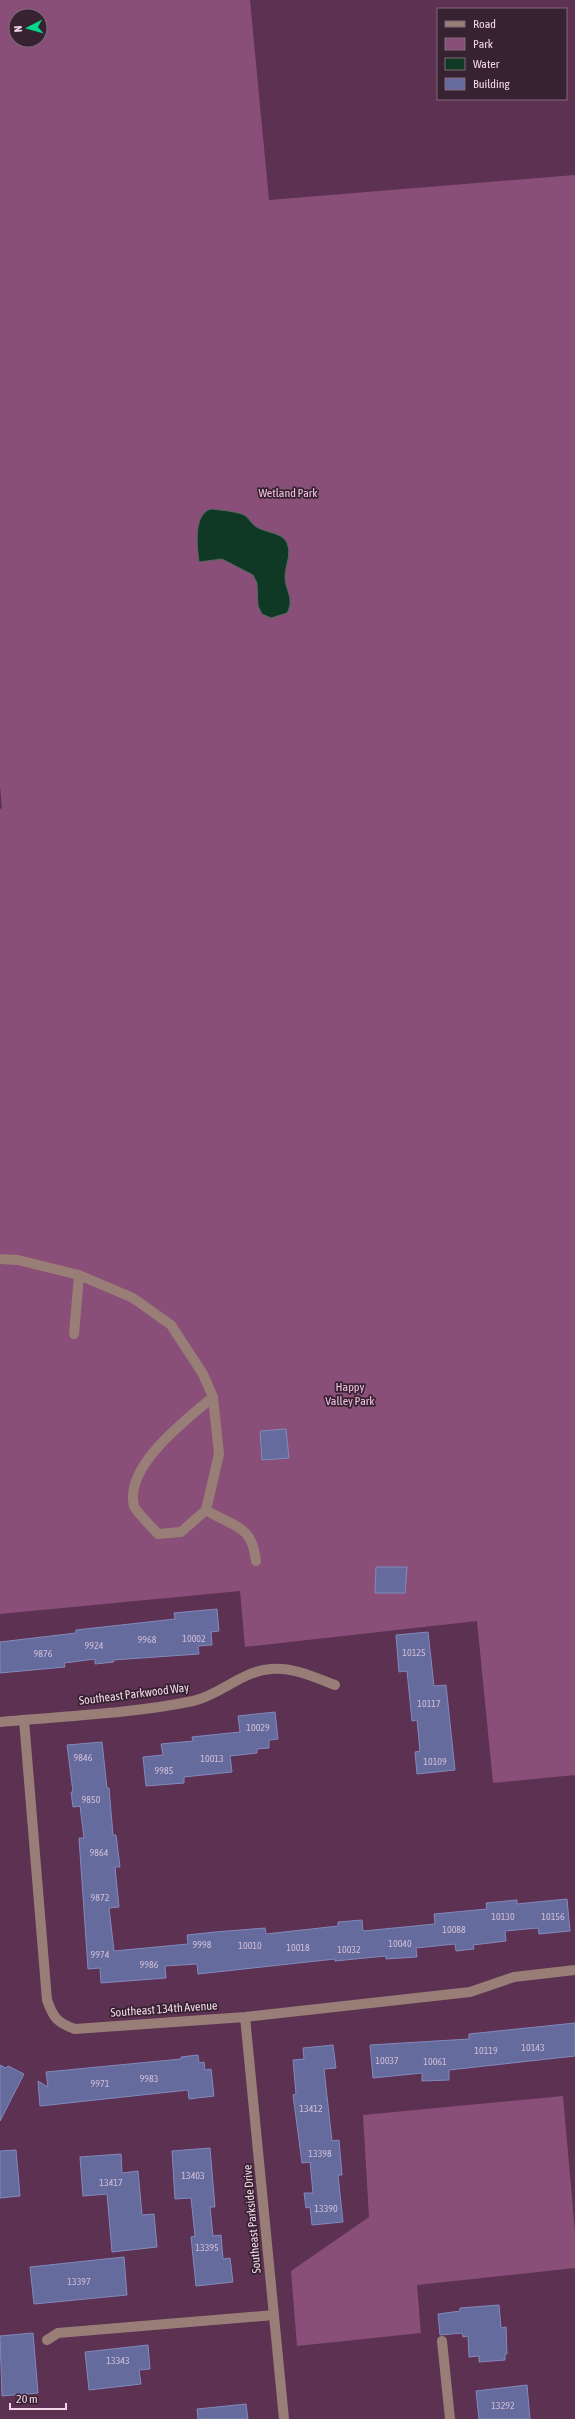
<svg xmlns="http://www.w3.org/2000/svg" width="575" height="2419" viewBox="0 0 575 2419" font-family="'Asap Condensed',sans-serif">
  <style>
    .green { fill: #894f78; fill-rule: evenodd }
    .water { fill: #103925; stroke: #546860 }
    .building { fill: #656b9d; stroke: #8389bd }
    .lines { fill: none; stroke-linecap: round; stroke-linejoin: round }
    .minor { stroke: #987e76; stroke-width: 10 }
    .labels { text-anchor: middle; dominant-baseline: central; stroke-width: 3.5; stroke-linejoin: round; paint-order: stroke }
    .number-label { font-size: 10px; fill: #d0bcd6 }
    .park-label { font-size: 12px; fill: #f4c3e4; stroke: #362230 }
    .street-label { font-size: 12px; fill: #f3d7e9; stroke: #362230 }
  </style>
  <rect width="100%" height="100%" fill="#5d3151"/>
  <path class="green" d="M0 0H250L269 200 575 175V1775L493 1783 477 1621 245 1647 240 1591 0 1614V809L2 808 0 786ZM16 16H40V40H16Z
    M563 2096 575 2232V2268L417 2285 421 2333 297 2346 291 2271 369 2217 363 2115Z"/>
  <path class="water" d="M211 509C221 510 232 511 242 514 249 517 250 522 255 526 264 533 283 532 287 543 292 555 285 565 285 577 285 590 295 599 287 613L271 618 262 614 258 606 257 583 253 575 222 559 199 562C197 546 193 514 211 509Z"/>
  <path class="building" d="M286 1429 289 1458 262 1460 260 1431Z
    M376 1567H407L405 1593H375Z
    M217 1609 219 1631 211 1632 212 1645 198 1646 199 1654 113 1660 114 1662 95 1664V1659L64 1663 65 1667 0 1673V1642L76 1633V1630L175 1619 174 1613Z
    M428 1632 434 1686 446 1685 455 1770 417 1774 415 1752 420 1751 417 1720 412 1721 407 1671 399 1672 396 1635Z
    M275 1712 278 1739 269 1740V1748L257 1749V1753L230 1756 232 1772 184 1777V1783L146 1786 143 1757 163 1755 161 1744 193 1741 192 1737 240 1732 238 1716Z
    M102 1742 107 1788H109L113 1835H116L120 1867H115L119 1907 109 1908 114 1951 188 1944 187 1935 215 1932 265 1928 266 1934 338 1926V1922L362 1920 363 1931 435 1924 434 1914 487 1909 486 1903 517 1900V1904L567 1899 570 1931 539 1934 538 1928 505 1931 506 1941 473 1945 474 1949 456 1951 455 1944 416 1948 417 1957 386 1959V1956L335 1961V1959L198 1974 197 1964 165 1966 166 1978 101 1983 100 1968 88 1969 79 1838H84L80 1806 73 1807 71 1792H73L67 1745Z
    M575 2023V2056L449 2070V2080L422 2081V2073L373 2078 370 2045 469 2039V2034Z
    M333 2045 336 2068 324 2069 332 2141 339 2140 342 2175H338L343 2222 312 2225 310 2207 306 2208 304 2193H313L310 2162 302 2163 293 2095 296 2094 293 2060 304 2059 303 2048Z
    M198 2055 199 2063 204 2062 205 2070 211 2069 214 2096 189 2099 188 2090 40 2106 38 2081 48 2087 46 2072 181 2059V2057Z
    M0 2065 6 2068 8 2066 24 2074 0 2121Z
    M210 2148 215 2207H210L213 2236 221 2235 223 2259 230 2258 233 2282 196 2286 191 2237 195 2236 191 2198 175 2199 172 2151Z
    M16 2150 20 2196 0 2198V2151Z
    M121 2154 122 2173 138 2171 142 2215 154 2214 157 2247 112 2252 107 2194 83 2196 80 2157Z
    M124 2257 127 2295 34 2304 30 2267Z
    M499 2305 501 2328 506 2327 507 2354H505V2360L479 2362V2356L469 2357 468 2336 463 2337 462 2333 440 2335 438 2314 460 2311V2308Z
    M33 2333 38 2393 2 2396 0 2336Z
    M148 2345 150 2369 139 2370 141 2384 89 2390 85 2352Z
    M527 2385 530 2419H479L476 2391Z
    M246 2404 248 2419H198L197 2409Z"/>
  <g class="lines">
    <path class="minor" d="M0 1259 18 1260 79 1275 133 1298 171 1325 203 1374 213 1397 219 1454 206 1510 181 1532 158 1534C153 1528 136 1512 134 1506 124 1466 187 1419 213 1397
      M74 1334 79 1275
      M206 1510C233 1527 252 1524 256 1561
      M24 1720 47 2000C53 2017 57 2023 75 2029L245 2017 470 1992 514 1977 575 1970
      M0 1722C64 1716 130 1714 193 1701 220 1695 242 1671 271 1669 293 1667 314 1677 335 1685
      M245 2017 284 2419
      M47 2340 58 2333 274 2315
      M442 2341 450 2419"/>
  </g>
  <g class="labels">
    <g class="number-label">
      <text x="194" y="1638">10002</text>
      <text x="147" y="1639">9968</text>
      <text x="94" y="1645">9924</text>
      <text x="414" y="1652">10125</text>
      <text x="43" y="1653">9876</text>
      <text x="429" y="1703">10117</text>
      <text x="258" y="1727">10029</text>
      <text x="83" y="1757">9846</text>
      <text x="212" y="1758">10013</text>
      <text x="435" y="1761">10109</text>
      <text x="164" y="1770">9985</text>
      <text x="91" y="1799">9850</text>
      <text x="99" y="1852">9864</text>
      <text x="100" y="1897">9872</text>
      <text x="503" y="1916">10130</text>
      <text x="553" y="1916">10156</text>
      <text x="454" y="1929">10088</text>
      <text x="400" y="1943">10040</text>
      <text x="202" y="1944">9998</text>
      <text x="250" y="1945">10010</text>
      <text x="298" y="1947">10018</text>
      <text x="349" y="1949">10032</text>
      <text x="100" y="1954">9974</text>
      <text x="149" y="1964">9986</text>
      <text x="533" y="2047">10143</text>
      <text x="486" y="2050">10119</text>
      <text x="387" y="2060">10037</text>
      <text x="435" y="2061">10061</text>
      <text x="149" y="2078">9983</text>
      <text x="100" y="2083">9971</text>
      <text x="311" y="2108">13412</text>
      <text x="320" y="2153">13398</text>
      <text x="193" y="2175">13403</text>
      <text x="111" y="2182">13417</text>
      <text x="326" y="2208">13390</text>
      <text x="207" y="2247">13395</text>
      <text x="79" y="2281">13397</text>
      <text x="118" y="2360">13343</text>
      <text x="503" y="2405">13292</text>
    </g>
    <g class="park-label">
      <text x="288" y="493">Wetland Park</text>
      <text x="350" y="1387">Happy<tspan x="350" dy="14">Valley Park</tspan></text>
    </g>
    <g class="street-label">
      <text transform="translate(134 1694) rotate(-7)">Southeast Parkwood Way</text>
      <text transform="translate(164 2009) rotate(-4)">Southeast 134th Avenue</text>
      <text transform="translate(252 2219) rotate(-95)">Southeast Parkside Drive</text>
    </g>
  </g>
  <rect x="437" y="8" width="130" height="92" fill="#362230" stroke="#826a7a"/>
  <rect x="445" y="21" width="20" height="6" fill="#987e76" stroke="#826a7a"/>
  <text x="473" y="28" font-size="12" fill="#f3d7e9">Road</text>
  <rect x="445" y="38" width="20" height="12" fill="#894f78" stroke="#826a7a"/>
  <text x="473" y="48" font-size="12" fill="#f3d7e9">Park</text>
  <rect x="445" y="58" width="20" height="12" fill="#103925" stroke="#826a7a"/>
  <text x="473" y="68" font-size="12" fill="#f3d7e9">Water</text>
  <rect x="445" y="78" width="20" height="12" fill="#656b9d" stroke="#826a7a"/>
  <text x="473" y="88" font-size="12" fill="#f3d7e9">Building</text>
  <g transform="translate(28 28) rotate(264)"><circle r="19" fill="#362230" stroke="#826a7a"/>
  <path d="M0-3L7 15L0 10L-7 15Z" fill="#06d98b"/>
  <text y="-6" font-size="11" font-weight="bold" text-anchor="middle" fill="#f3d7e9">N</text>
  </g>
  <path d="M10 2403v6h56v-6" fill="none" stroke="#f3d7e9" stroke-width="2"/>
  <text x="16" y="2403" font-size="12" fill="#f3d7e9" stroke="#362230" stroke-width="3" paint-order="stroke">20 m</text>
</svg>
